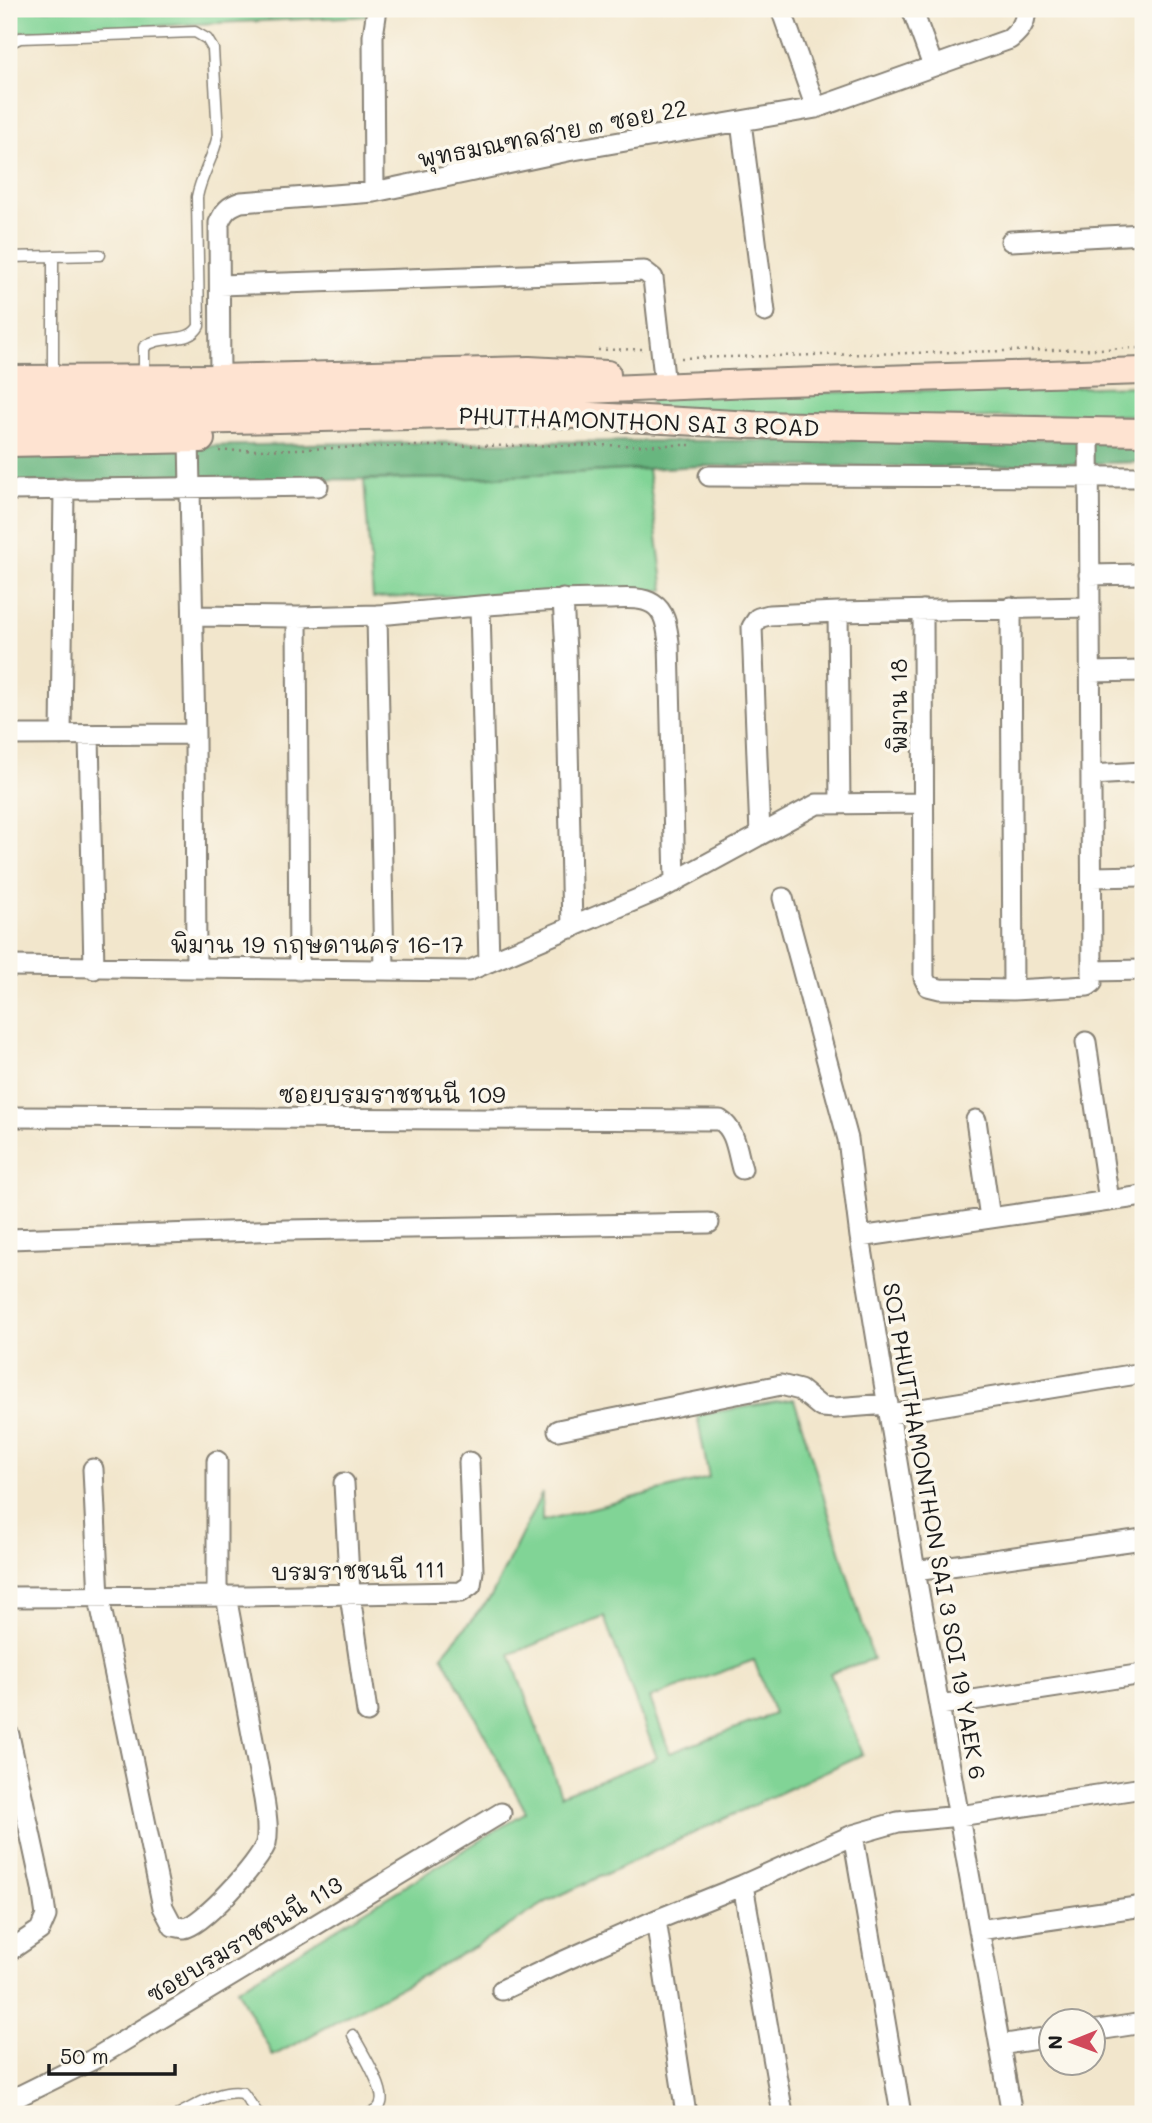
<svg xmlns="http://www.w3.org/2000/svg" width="1152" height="2123" viewBox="0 0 1152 2123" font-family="Mali,'Playpen Sans Thai',sans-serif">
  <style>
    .green { fill: #81d496; stroke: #4e7859; stroke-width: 2; fill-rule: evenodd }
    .forest { fill: #68b67f; stroke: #42694e; stroke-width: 2 }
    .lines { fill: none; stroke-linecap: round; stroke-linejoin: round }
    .service-casing { stroke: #878174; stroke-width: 13 }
    .minor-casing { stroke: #878174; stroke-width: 23 }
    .secondary-casing { stroke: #878174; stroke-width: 30 }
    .path { stroke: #878174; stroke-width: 2.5; stroke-dasharray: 2 5; stroke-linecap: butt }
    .service { stroke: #fff; stroke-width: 10 }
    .minor { stroke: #fff; stroke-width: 19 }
    .secondary { stroke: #fee3d1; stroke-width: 26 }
    .labels { text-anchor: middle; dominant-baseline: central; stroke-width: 7; stroke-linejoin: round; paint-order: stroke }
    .street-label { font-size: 23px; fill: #1c1c1c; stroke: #fbf7ec }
  </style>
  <rect width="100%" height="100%" fill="#fbf7ec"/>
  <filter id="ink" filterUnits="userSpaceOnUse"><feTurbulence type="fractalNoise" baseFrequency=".0143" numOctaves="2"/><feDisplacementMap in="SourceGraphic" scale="14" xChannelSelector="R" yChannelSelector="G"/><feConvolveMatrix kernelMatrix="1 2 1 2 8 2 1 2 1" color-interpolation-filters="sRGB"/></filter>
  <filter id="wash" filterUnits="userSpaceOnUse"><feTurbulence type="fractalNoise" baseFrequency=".00686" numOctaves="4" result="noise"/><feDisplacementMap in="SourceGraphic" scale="28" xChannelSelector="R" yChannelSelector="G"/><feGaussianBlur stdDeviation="1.57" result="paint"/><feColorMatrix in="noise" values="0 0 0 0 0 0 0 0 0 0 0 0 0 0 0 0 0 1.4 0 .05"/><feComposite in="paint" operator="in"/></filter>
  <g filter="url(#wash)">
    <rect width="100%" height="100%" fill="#f2e6cc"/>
    <path class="green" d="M9 9H365L366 16 9 33Z
      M1143 386V415L856 419 651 412 650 396Z
      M648 469 664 590 373 598 364 480 473 478Z
      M794 1399 873 1659 830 1673 863 1754 548 1901 477 1946 273 2056 237 1989 526 1812 442 1655 491 1597 542 1493V1521L709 1478 697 1415ZM604 1617 657 1758 561 1795 510 1654ZM754 1660 774 1714 670 1753 650 1698Z"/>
    <path class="forest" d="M1143 438V462L958 467 702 466 473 478 9 483V450L354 443Z"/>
  </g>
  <g filter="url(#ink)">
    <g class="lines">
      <g class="service-casing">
        <path id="service" d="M9 43 20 38 195 32 207 39 213 49 218 135C214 157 201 175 197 197L199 326C189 345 162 333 144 347V377
          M9 257 100 255
          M53 378V256
          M353 2035C360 2049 386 2089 381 2103 380 2108 374 2112 369 2114
          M179 2114C199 2104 219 2089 243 2093L258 2114"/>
      </g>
      <g class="minor-casing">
        <path id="minor" d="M781 9 816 108
          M912 9 933 66
          M741 122 765 312
          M374 192 373 36 377 9
          M1011 241 1143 234
          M220 285 644 271 653 278 664 377
          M220 378 219 223C224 211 229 206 241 202L374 192 568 151 816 108 1010 39C1019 31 1027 23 1025 9
          M189 439 195 734 196 967
          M709 476 1143 477
          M9 490 318 486
          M1089 575 1143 574
          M563 599 566 652 572 928
          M480 607 489 962
          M1011 607 1013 990
          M923 610 924 978 928 986 940 989 1013 990 1088 986 1092 983V971L1089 433
          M838 612 840 804
          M377 615C454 609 530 599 606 599 621 599 640 596 653 604 666 612 667 629 669 642L675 882
          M193 616 297 617
          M1090 672 1143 671
          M9 735 195 734
          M61 735 64 489
          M89 735 94 969
          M1091 775 1143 772
          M760 835 752 627 758 618 769 615 838 612 1089 607
          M1092 877 1143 876
          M783 898 848 1139 860 1237
          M9 966 468 971 659 890 817 804 922 803
          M299 970 297 617 377 615 384 970
          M1092 971 1143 970
          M1086 1042 1109 1201
          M9 1117 720 1120C736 1130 737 1152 742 1169
          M976 1120 990 1218
          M9 1239 287 1230 709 1223
          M890 1414 1143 1373
          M558 1430 781 1385 800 1390 821 1407 835 1408 888 1404
          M217 1461V1596
          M93 1469 99 1598 163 1907 173 1926C175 1926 182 1928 184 1928 202 1926 261 1861 266 1843 269 1829 266 1813 264 1799L226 1596
          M344 1483 350 1595 367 1712
          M915 1571 1143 1539
          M9 1597 244 1596 461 1592 471 1585 473 1571 469 1462
          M940 1705 1143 1674
          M9 1735 42 1888 46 1916 40 1930 9 1951
          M853 1835 901 2114
          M743 1885 783 2114
          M656 1920 686 2114
          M979 1930 1143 1906
          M502 1990 566 1960 656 1920 743 1885 853 1835 898 1822 959 1816 1143 1788
          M1092 2031 1143 2023
          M1000 2045 1050 2037
          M9 2101 92 2060 501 1813
          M1012 2114 915 1571 860 1237 1143 1196"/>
      </g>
      <g class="secondary-casing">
        <path id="secondary" d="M9 379 220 378 529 370 607 374
          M9 403 538 392 752 383 1143 371
          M9 425 539 413 752 425 1143 432
          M9 443 201 439"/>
      </g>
      <path class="path" d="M598 350 644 349
        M681 358 1143 348
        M219 451 416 446 695 445"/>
      <use href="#service" class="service"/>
      <use href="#minor" class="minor"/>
      <use href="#secondary" class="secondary"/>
    </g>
  </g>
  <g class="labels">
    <g class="street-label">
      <text transform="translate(552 133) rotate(-11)">พุทธมณฑลสาย ๓ ซอย 22</text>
      <text transform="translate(639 421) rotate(2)">PHUTTHAMONTHON SAI 3 ROAD</text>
      <text transform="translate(898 706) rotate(-90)">พิมาน 18</text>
      <text x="317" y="944">พิมาน 19 กฤษดานคร 16-17</text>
      <text x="392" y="1094">ซอยบรมราชชนนี 109</text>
      <text transform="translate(935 1531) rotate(80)">SOI PHUTTHAMONTHON SAI 3 SOI 19 YAEK 6</text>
      <text transform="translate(358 1570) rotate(-1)">บรมราชชนนี 111</text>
      <text transform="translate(244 1939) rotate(-31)">ซอยบรมราชชนนี 113</text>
    </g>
  </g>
  <rect width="1152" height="2123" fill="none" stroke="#fbf7ec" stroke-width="35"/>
  <g transform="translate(1072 2042) rotate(269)"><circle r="33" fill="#fbf7ec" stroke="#a29f99" stroke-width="2"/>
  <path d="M0-5L12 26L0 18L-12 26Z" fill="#d1495b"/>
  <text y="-10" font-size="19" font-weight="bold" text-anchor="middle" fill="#1c1c1c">N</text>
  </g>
  <path d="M49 2064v10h126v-10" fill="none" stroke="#1c1c1c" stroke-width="3.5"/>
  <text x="60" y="2064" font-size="21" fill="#1c1c1c" stroke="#fbf7ec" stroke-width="5" paint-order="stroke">50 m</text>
</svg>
